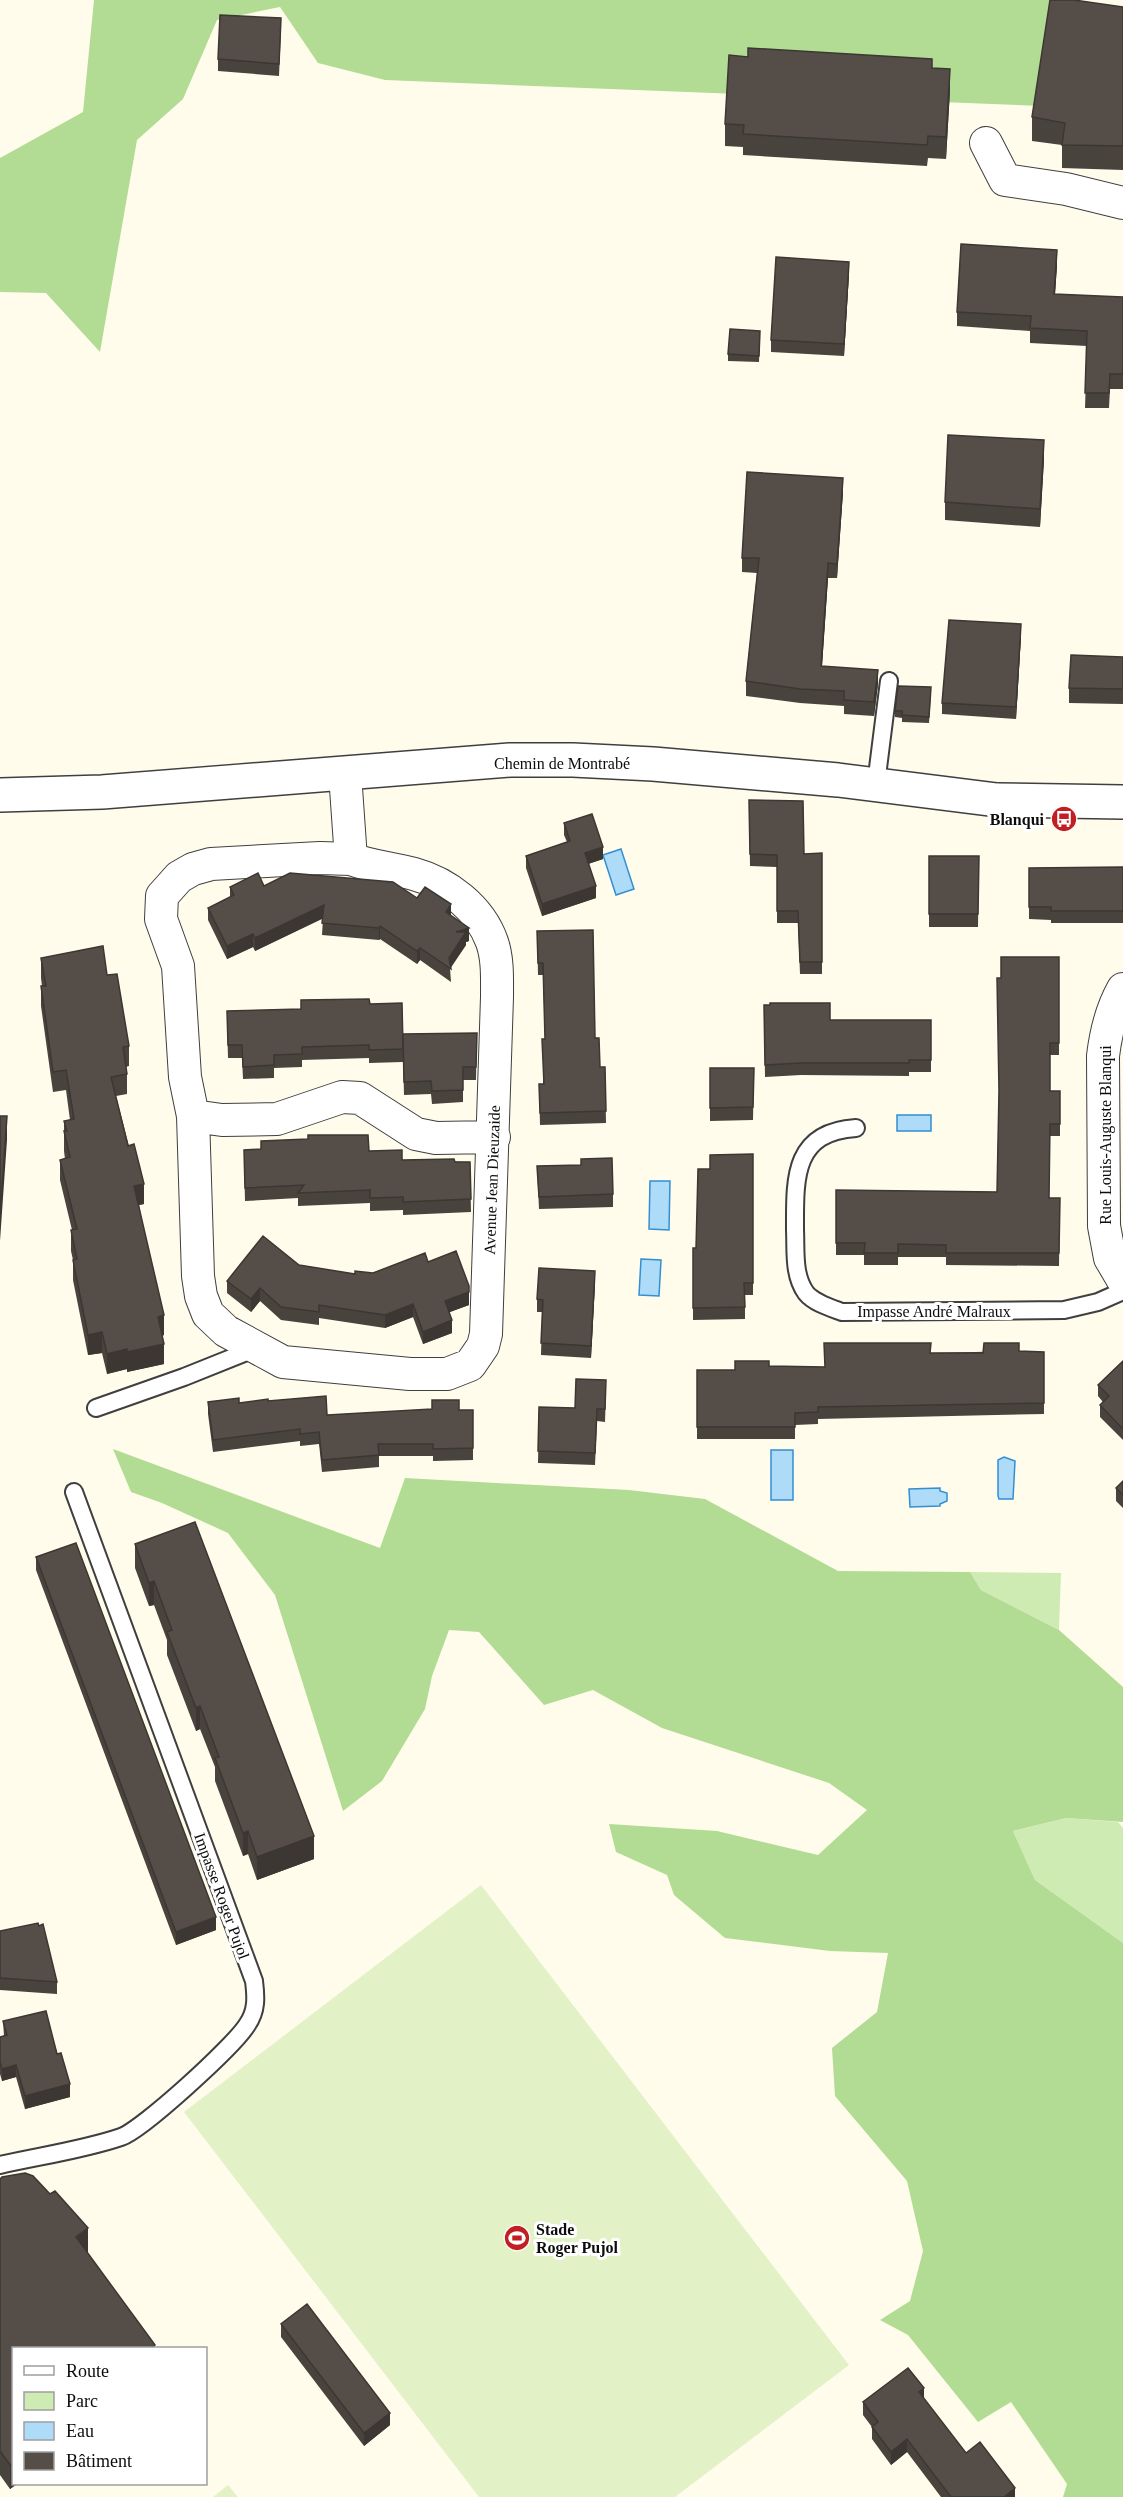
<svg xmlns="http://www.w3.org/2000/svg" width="1123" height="2497" viewBox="0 0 1123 2497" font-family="'Times New Roman',serif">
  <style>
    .green { fill: #cfebb4 }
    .forest { fill: #b2dc93 }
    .pitch { fill: #e2f1c6 }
    .water { fill: #aedbf8; stroke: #328fd2; stroke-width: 1.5 }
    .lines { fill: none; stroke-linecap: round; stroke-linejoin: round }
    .service-casing { stroke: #3f3f3f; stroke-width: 20 }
    .minor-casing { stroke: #3f3f3f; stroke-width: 34 }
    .tertiary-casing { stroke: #3f3f3f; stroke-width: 36 }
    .service { stroke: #fff; stroke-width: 16 }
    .minor { stroke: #fff; stroke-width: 32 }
    .tertiary { stroke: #fff; stroke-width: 33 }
    .wall { fill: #49433e }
    .shaded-wall { fill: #3c3732 }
    .building { fill: #554e48; stroke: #3c3732; stroke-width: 1.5 }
    .labels { text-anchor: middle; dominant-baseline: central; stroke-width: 6; stroke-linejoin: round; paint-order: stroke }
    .street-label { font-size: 16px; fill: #0c0c0c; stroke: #fff }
    .poi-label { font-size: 16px; font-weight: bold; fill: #0c0c0c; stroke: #fff; text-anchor: end }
  </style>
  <rect width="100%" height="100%" fill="#fffcec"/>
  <path class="green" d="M970 1572 1061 1573 1059 1630 981 1590Z
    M1066 1818 1118 1822 1123 1828V1943L1035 1880 1013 1831Z"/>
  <path class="forest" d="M94 0H1061L1041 106 385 80 318 63 280 7 217 20 183 99 137 140 100 352 46 293 0 292V158L83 112Z
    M113 1449 380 1548 405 1478 629 1490 705 1499 838 1571 970 1572 981 1590 1059 1630 1123 1687V1822L1066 1818 1013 1831 1035 1880 1123 1943V2497H1063L1067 2484 1011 2402 978 2422 908 2335 880 2320 910 2301 923 2251 907 2181 835 2096 832 2048 877 2012 888 1953 830 1951 725 1938 674 1895 667 1875 616 1852 609 1824 717 1831 818 1855 867 1810 829 1783 662 1728 593 1690 544 1705 479 1632 449 1630 432 1676 425 1709 382 1781 343 1811 275 1595 228 1533 162 1503 131 1492Z"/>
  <path class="pitch" d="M481 1885 849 2365 675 2497H479L184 2112Z
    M228 2485 238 2497H213Z"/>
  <path class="water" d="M621 849 634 889 616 895 603 855Z
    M897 1115H931V1131H897Z
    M650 1181H670L669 1230 649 1229Z
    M641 1259 661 1260 659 1296 639 1295Z
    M771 1450H793V1500H771Z
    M1004 1457 1015 1461 1013 1499H999L998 1496V1460Z
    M940 1488V1491L947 1493V1501L940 1504V1506L910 1507 909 1489Z"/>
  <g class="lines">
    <g class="service-casing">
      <path id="service" d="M876 784 889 681
        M856 1128C792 1132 795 1180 795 1230 796 1251 793 1275 806 1293 814 1303 831 1308 842 1312L1064 1310 1098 1302 1123 1291
        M96 1408 184 1377 254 1349
        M0 2165C39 2156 83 2150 121 2137 142 2130 234 2046 247 2025 257 2011 256 1997 254 1981L74 1492"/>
    </g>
    <g class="minor-casing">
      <path id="minor" d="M986 143 1005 180 1066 189 1123 203
        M345 774 351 859 320 858 211 864 193 869 179 877 162 896 161 919 178 966 185 1077 193 1116 198 1276 201 1296 208 1314 226 1331 283 1362 410 1374H447L470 1365 483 1346 486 1334 497 997C497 979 498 959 492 942 480 908 447 883 414 874 393 868 372 867 351 859
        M1123 989C1111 1010 1106 1031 1103 1056L1104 1226 1110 1258 1123 1280
        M193 1116 222 1120 277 1119 342 1097 360 1098 416 1134 436 1138 494 1137"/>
    </g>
    <g class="tertiary-casing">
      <path id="tertiary" d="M0 795 102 792 510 760H573L653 764 838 780 997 800 1123 802"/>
    </g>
    <use href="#service" class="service"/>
    <use href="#minor" class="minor"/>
    <use href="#tertiary" class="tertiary"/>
  </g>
  <path class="wall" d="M1123 7V170L1062 168V145L1032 141V117Z
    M281 30 279 76 218 71V59Z
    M932 68 950 90 946 159 928 158 927 166 743 155V147L725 146V124Z
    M1057 265 1055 294 1123 297V389H1110L1109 408H1085L1087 346 1030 343V331L957 326V312Z
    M849 273 844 356 771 352V340Z
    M760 331 759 362 728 361V354Z
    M1044 459 1040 527 945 520V502Z
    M843 492 837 578H828L822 666 878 684 874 716 844 714V706L800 703 746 696V681L757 573 742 572V558Z
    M1021 636 1016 719 942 714V703Z
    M1123 657V704L1069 703V688Z
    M931 693 929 723 902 722V718L895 717V711Z
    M749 800 804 854 822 853V974H800L798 923H777V867L750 866Z
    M564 823 603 859 588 864 596 898 542 916 526 868V856L567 842 564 835Z
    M929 856H979L978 927H929Z
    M1123 867V923H1051V920L1029 919V868Z
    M264 886 417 898 451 916 469 941 466 942V945L450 968 451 982 420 960 417 964 380 939 379 940 322 935 323 918 255 951 253 947 227 959 208 920V908L230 897V887Z
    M537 931 595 1038 600 1067H605L606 1123 540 1125 539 1084H543L545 1039 543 975H538Z
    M1059 957V1055H1050V1091H1060V1136H1050L1049 1198H1060L1059 1266 946 1265V1257H898V1265H864V1255H836V1190L997 1192 1001 978Z
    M41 958 107 975 129 1046V1066L126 1067 127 1074V1094L116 1096 144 1204 139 1205 164 1335 162 1336 164 1364 127 1372V1369L107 1374 102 1353 88 1355 73 1280V1260L71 1251V1230H72L60 1180V1160L65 1159 64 1151V1121L70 1120 66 1090 53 1092 41 1006V986H42L41 978Z
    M370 1004 403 1038 477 1033 476 1080H463V1102L432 1104 431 1094 404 1095 403 1056V1062L369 1063V1058L302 1060V1067L274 1068V1078L243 1079 242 1058H228L227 1023 301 1009Z
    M764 1005 830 1020H931V1072H909V1076L801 1075 765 1077Z
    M710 1068H754L753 1120 710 1121Z
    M369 1151 402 1160 470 1162 471 1212 403 1215V1210L370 1211V1203L298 1206V1198L245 1201 244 1162Z
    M753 1154V1295H745V1319L693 1320V1248H696L710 1169Z
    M537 1166 613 1194V1207L539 1209Z
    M428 1262 469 1305 449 1312 452 1333 423 1344 413 1317 385 1328 319 1318V1325L281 1320 260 1301 251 1312 227 1293V1281L299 1265 355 1274 373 1273Z
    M595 1283 591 1358 541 1355 542 1312H537V1299Z
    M1019 1351 1044 1352V1414L818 1419V1424L795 1425V1439H697V1370H735L769 1366 825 1367 930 1353Z
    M1123 1361V1440L1100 1417V1405L1103 1402 1098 1396V1385Z
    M606 1392 605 1422 597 1421 595 1465 538 1463 539 1407 575 1408Z
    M268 1401 327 1415 473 1410V1460L433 1461V1456H379V1467L322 1472 319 1444 300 1446V1441L213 1452 208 1414V1402L239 1403Z
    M1123 1481V1508L1116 1501V1488Z
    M135 1544 314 1859 257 1880 248 1854 243 1856 215 1781V1767L200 1729 196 1731 167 1655V1640L154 1605 149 1606 135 1568Z
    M36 1557 216 1930 176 1945 36 1570Z
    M0 1931 57 1982V1994L0 1990Z
    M3 2021 57 2054 70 2097 25 2109 16 2077 2 2081 0 2074V2037L4 2036Z
    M0 2179 88 2252H87L155 2349 14 2484H17L10 2489 0 2475Z
    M281 2324 390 2425 364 2446 281 2337Z
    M924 2399 966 2453 1015 2497H941L907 2452 891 2465 872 2439V2427L863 2415V2402Z"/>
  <path class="shaded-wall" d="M950 69V90L946 159V137Z
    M1057 250V265L1054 309V294Z
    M849 262V273L844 356V344Z
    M1044 440V459L1040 527V509Z
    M843 478V492L837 578V564Z
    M828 563V578L821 681V666Z
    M1021 624V636L1016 719V707Z
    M878 670V684L874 716V702Z
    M603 847V859L585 865V853Z
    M596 886V898L542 916V904Z
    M451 904V917L446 912Z
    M324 905V918L255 951V938Z
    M380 926V939L379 940V928Z
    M469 928V941L466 942V945L450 969 449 958 456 932Z
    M253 934V947L227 959V946Z
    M420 948V960L417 964V951Z
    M7 1116V1140L0 1241V1217Z
    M144 1184V1204L134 1206V1186Z
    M595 1271V1283L591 1358V1346Z
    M469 1286V1305L445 1314V1301Z
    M260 1288V1301L251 1312V1299Z
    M413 1304V1317L385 1328V1315Z
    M164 1315V1335L158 1337V1317Z
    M452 1320V1333L423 1344V1332Z
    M102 1332V1353L88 1355V1335Z
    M164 1344V1364L127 1372V1352Z
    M127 1349V1369L107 1374V1354Z
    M154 1581V1605L149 1606V1583Z
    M200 1706V1729L196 1731V1708Z
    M248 1831V1854L243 1856V1833Z
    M314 1836V1859L257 1880V1857Z
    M216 1917V1930L176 1945V1932Z
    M16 2065V2077L2 2081V2069Z
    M70 2084V2097L25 2109V2096Z
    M88 2228V2252L76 2260V2237Z
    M924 2388V2401L919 2392Z
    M390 2413V2425L364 2446V2433Z
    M907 2439V2452L891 2465V2452Z
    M14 2462V2484H17L10 2489V2465Z
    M1015 2488V2497H1004Z"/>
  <path class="building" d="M1050 0H1074L1123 7V146L1062 145 1065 123 1032 117Z
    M220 15 281 18 279 64 218 59Z
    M748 48 932 59V68L950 69 946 137 928 136 927 145 743 134 744 125 725 124 729 55 748 57Z
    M961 244 1057 250 1054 294 1123 297V374H1110L1109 393H1085L1087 331 1030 328 1031 316 957 312Z
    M776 257 849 262 844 344 771 340Z
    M730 329 760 331 759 356 728 354Z
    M948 435 1044 440 1040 509 945 502Z
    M747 472 843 478 837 564 828 563 821 666 878 670 874 702 844 700V691L800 689 746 681 759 558H742Z
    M949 620 1021 624 1016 707 942 703Z
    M1071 655 1123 657V689L1069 688Z
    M898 686 931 687 929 717 902 715V711H895Z
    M749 800 803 801 804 854 822 853V962H800L798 911H777V855L750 854Z
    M592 814 603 847 585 853 596 886 542 904 526 856 570 841 564 823Z
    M929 856H979L978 914H929Z
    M1123 867V911H1051V907H1029V868Z
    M258 873 264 886 290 873 393 882 417 898 425 887 451 904 446 912 469 928 456 932H466L449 958 451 969 420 948 417 951 380 926 379 928 322 923 324 905 255 938 253 934 227 946 208 908 234 895 230 887Z
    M593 930 595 1038H599L600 1067H605L606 1111 540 1113 539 1084H544L542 1039H545L543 963H538L537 931Z
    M103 946 107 975 117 974 129 1046 123 1047 127 1074 111 1077 128 1146 134 1144 144 1184 134 1186 164 1315 158 1317 164 1344 127 1352V1349L107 1354 102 1332 88 1335 73 1260 77 1259 71 1230 77 1229 60 1160 70 1157 64 1131H67L64 1121 74 1119 66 1070 53 1072 41 986H46L41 958Z
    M1001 957H1059V1043H1050V1091H1060V1124H1050L1049 1198H1060L1059 1253H946V1245L898 1244V1253H864L865 1243H836V1190L997 1192 999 1091 997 978H1001Z
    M369 999 370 1004 402 1003 403 1049 369 1050V1045L302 1047V1054L274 1055V1065L243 1067 242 1045H228L227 1011 301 1009V1000Z
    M770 1003H830V1020H931V1060H909V1063H801L765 1065 764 1005H770Z
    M477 1033 476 1067H463V1090L432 1091 431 1081 404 1082 403 1034Z
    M710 1068H754L753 1107 710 1108Z
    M0 1116H7L0 1217Z
    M308 1135H368L369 1151 402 1150V1160L454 1159 455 1162H470L471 1199 403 1202V1197L370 1198V1190L298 1193 304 1185 245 1188 244 1150 261 1149V1141L308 1139Z
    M753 1154V1283H744L745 1307 693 1308V1248H696L698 1169H710V1155Z
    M612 1158 613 1194 539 1197 537 1166 581 1165V1159Z
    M263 1236 299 1265 355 1274V1271L373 1273 425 1253 428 1262 456 1251 469 1286V1292L445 1301 452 1320 423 1332 413 1304 385 1315 319 1305V1312L281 1307 260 1288 251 1299 227 1281Z
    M539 1268 595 1271 591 1346 541 1343 543 1300 537 1299Z
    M824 1343H931L930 1353H983L984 1343H1019V1351L1044 1352V1403L818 1407V1412L795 1413V1427H697V1370H735V1361H769V1366L825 1367Z
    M1123 1361V1429L1100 1405 1109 1396 1098 1385Z
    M576 1379 606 1380 605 1409H597L595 1453 538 1451 539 1407 575 1408Z
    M326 1396 327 1415 432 1409V1400H459V1410H473V1448L433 1449V1444H378L379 1455 322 1460 319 1432 300 1434V1429L213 1440 208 1402 239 1398V1403L268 1399V1401Z
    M1123 1481V1495L1116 1488Z
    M195 1522 314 1836 257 1857 248 1831 243 1833 215 1758 219 1757 200 1706 196 1708 167 1632 172 1630 154 1581 149 1583 135 1544Z
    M76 1543 216 1917 176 1932 36 1557Z
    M38 1923 39 1926 43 1924 57 1982 0 1978V1931Z
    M46 2011 57 2054 61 2053 70 2084 25 2096 16 2065 2 2069 0 2062V2037L7 2035 3 2021Z
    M25 2173 33 2176 50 2194 55 2191 88 2228 76 2237 155 2345 151 2349H14V2462L10 2465 0 2451V2179L2 2177Z
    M307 2304 390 2413 364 2433 281 2324Z
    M908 2368 924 2388 919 2392 966 2453 980 2442 1015 2488 1004 2497H951L907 2439 891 2452 872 2427 878 2422 863 2402Z"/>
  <defs>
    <g id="bus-disc" transform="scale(1.35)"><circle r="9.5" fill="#c21f23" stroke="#fff"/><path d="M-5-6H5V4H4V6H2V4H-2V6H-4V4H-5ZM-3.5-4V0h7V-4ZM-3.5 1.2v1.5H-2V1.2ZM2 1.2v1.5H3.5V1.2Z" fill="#fff"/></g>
    <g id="stadium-disc" transform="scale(1.35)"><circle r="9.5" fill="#c21f23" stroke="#fff"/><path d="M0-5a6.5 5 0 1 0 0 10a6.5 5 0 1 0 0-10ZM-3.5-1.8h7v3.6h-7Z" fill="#fff"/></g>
  </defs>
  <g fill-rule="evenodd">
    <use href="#bus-disc" x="1064" y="819"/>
    <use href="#stadium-disc" x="517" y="2238"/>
  </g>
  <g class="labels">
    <g class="street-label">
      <text x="562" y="763">Chemin de Montrabé</text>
      <text transform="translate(1105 1135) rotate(-90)">Rue Louis-Auguste Blanqui</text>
      <text transform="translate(492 1180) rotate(-88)">Avenue Jean Dieuzaide</text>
      <text x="934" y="1311">Impasse André Malraux</text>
      <text transform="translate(222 1896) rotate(70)">Impasse Roger Pujol</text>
    </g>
    <g class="poi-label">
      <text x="1044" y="819">Blanqui</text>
      <text x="536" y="2229" text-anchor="start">Stade<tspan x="536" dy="18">Roger Pujol</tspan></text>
    </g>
  </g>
  <rect x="12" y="2347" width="195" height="138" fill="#ffffff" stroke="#9e9e9e" stroke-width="1.5"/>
  <rect x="24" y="2366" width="30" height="9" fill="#ffffff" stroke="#9e9e9e" stroke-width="1.5"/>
  <text x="66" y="2377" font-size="18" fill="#0c0c0c">Route</text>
  <rect x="24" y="2392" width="30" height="18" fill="#cfebb4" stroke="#9e9e9e" stroke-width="1.5"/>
  <text x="66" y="2407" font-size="18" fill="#0c0c0c">Parc</text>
  <rect x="24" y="2422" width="30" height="18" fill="#aedbf8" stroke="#9e9e9e" stroke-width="1.5"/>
  <text x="66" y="2437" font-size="18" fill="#0c0c0c">Eau</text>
  <rect x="24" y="2452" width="30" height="18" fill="#554e48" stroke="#9e9e9e" stroke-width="1.5"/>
  <text x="66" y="2467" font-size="18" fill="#0c0c0c">Bâtiment</text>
</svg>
